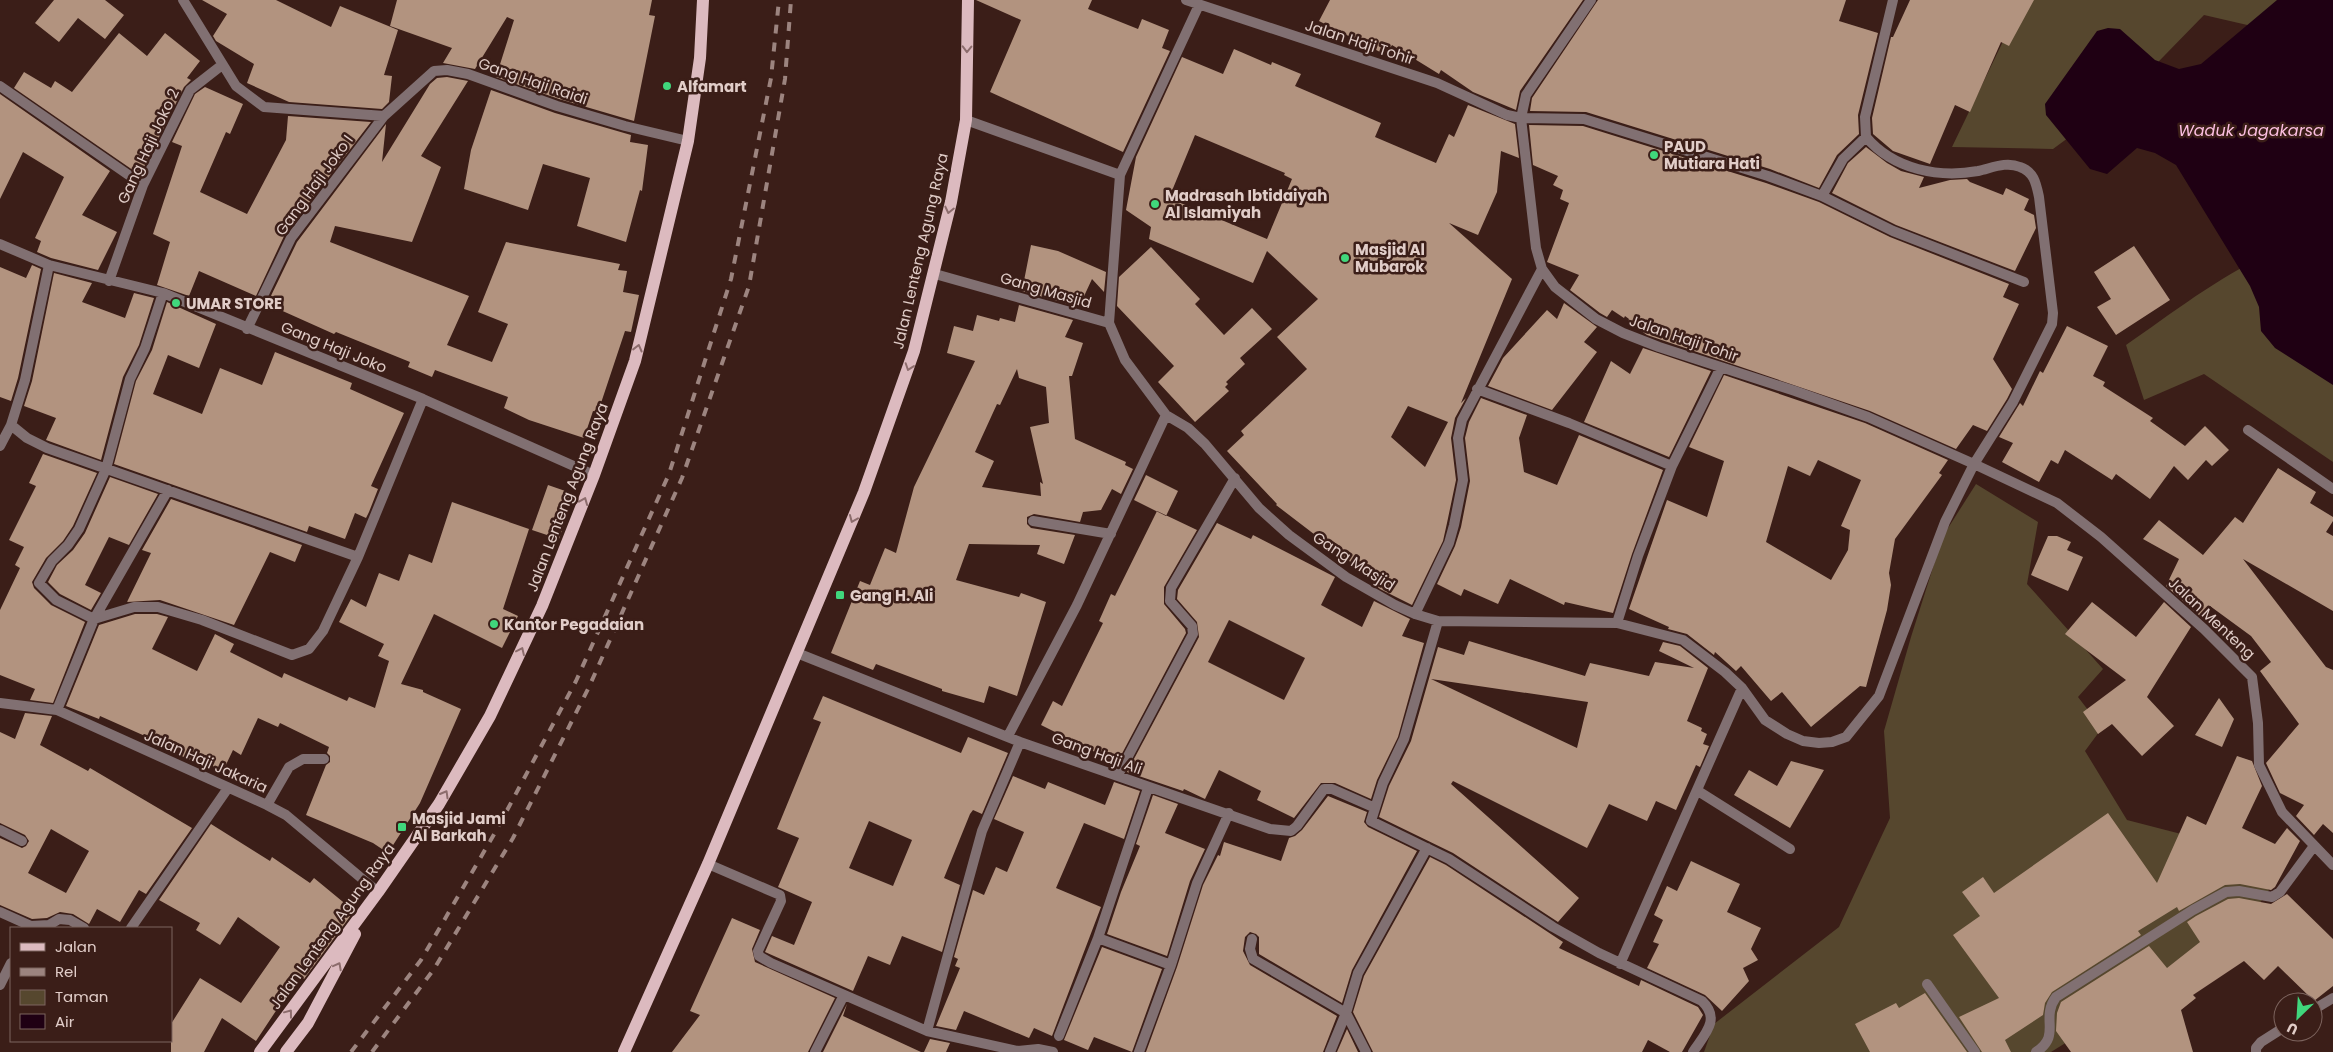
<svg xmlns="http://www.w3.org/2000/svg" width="2333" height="1052" viewBox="0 0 2333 1052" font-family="Poppins,sans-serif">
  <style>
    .green { fill: #56472e }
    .water { fill: #1f0013 }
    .building { fill: #b2937f; fill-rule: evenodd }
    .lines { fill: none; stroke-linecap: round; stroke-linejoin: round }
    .street { stroke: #817072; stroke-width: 10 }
    .primary { stroke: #dcbabf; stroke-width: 12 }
    .rail { stroke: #9c847f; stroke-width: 4; stroke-dasharray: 9 9; stroke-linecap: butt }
    .oneway { stroke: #8c6c6c }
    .poi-dot { fill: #40d77c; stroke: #3b1e18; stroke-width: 2 }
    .labels { text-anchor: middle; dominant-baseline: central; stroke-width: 5; stroke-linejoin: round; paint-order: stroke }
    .street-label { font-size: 15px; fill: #e1cdc8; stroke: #3b1e18 }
    .poi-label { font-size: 15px; font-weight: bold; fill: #e1cdc8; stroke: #3b1e18; text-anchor: start }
    .water-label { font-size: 16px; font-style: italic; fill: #fcbfe1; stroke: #3b1e18 }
  </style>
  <rect width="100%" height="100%" fill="#3b1e18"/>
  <path class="green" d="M2023 0H2333L2269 30 2204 15 2125 96 2053 149 1952 147Z
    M2333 234V462L2204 374 2144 400 2126 345C2190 301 2255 247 2333 234Z
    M1976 484 2038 522 2027 584 2103 669 2078 697 2102 728 2085 751 2127 820 2185 835 2269 890 2216 965 2159 985 2051 1052H1704L1714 1024 1839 927 1890 818 1884 731 1911 637 1943 536Z"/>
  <path class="water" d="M2277 0H2333V385L2275 348 2261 331 2259 307 2250 286 2176 165 2155 153 2137 148 2107 174 2090 169 2046 115 2045 104 2097 31 2108 28 2120 29 2155 60 2179 69 2201 64Z"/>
  <path class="building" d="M54 0H105L124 15 105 39 78 18 59 42 35 23Z
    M202 0H276L331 27 340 6 398 30 384 75 392 76 389 102 382 109 289 102 247 83 254 64 216 41 213 36 227 14Z
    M397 0H652L649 15 655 16 634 121 559 99 496 77 514 20 507 17 475 69 443 63 452 48 390 26Z
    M976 0H1092L1088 9 1138 29 1142 19 1169 30 1162 48 1170 51 1123 152 990 92 1021 20Z
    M1330 0H1583L1520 91 1516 110 1473 92 1441 70 1439 74 1392 45 1386 55 1319 21Z
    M1598 0H1846L1839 21 1878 33 1858 115 1859 134 1837 155 1819 188 1770 169 1586 112 1530 111 1532 98Z
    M1910 0H2034L2009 46 2001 42 1970 112 1955 105 1930 164 1893 151 1873 134 1872 118 1891 37H1893Z
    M119 33 147 56 165 33 200 61 187 78 191 80 184 87 140 175 14 88 24 72 51 88 55 81 72 92Z
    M1234 49 1271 65 1272 62 1301 74 1295 86 1381 123 1375 137 1436 163 1449 134 1454 137 1468 105 1515 124 1519 158 1501 151 1497 192 1478 235 1449 223 1512 279 1461 403 1466 398 1455 418 1451 438 1456 480 1447 523 1443 541 1412 605 1380 589 1372 582 1374 580 1276 505 1277 504 1227 451 1244 435 1241 431 1307 369 1277 337 1318 299 1267 251 1253 283 1149 239 1151 227 1126 210 1136 157 1182 57 1223 74ZM1195 135 1285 173 1284 175 1292 179 1267 239 1169 198ZM1408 406 1448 422 1425 467 1391 437Z
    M447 77 468 81 421 156 441 167 412 242 335 226 330 242 469 296 447 345 492 362 508 324 478 312 506 242 620 264 618 270 627 271 623 292 639 295 631 332 625 331 598 412 593 411 584 438 529 420 504 408 508 397 435 370 432 377 408 367 410 362 336 332 334 334 267 304 297 242 386 124 382 162 430 84 437 78Z
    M205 87 243 104 230 134 226 132 200 192 247 214 286 140 288 116 371 122 285 234 256 296 199 271 189 296 157 285 170 242 153 234 182 146 172 142 195 94Z
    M491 90 555 113 631 135 630 142 648 145 642 191 640 190 626 242 577 226 590 178 543 164 528 210 464 189 471 150Z
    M0 94 110 171 82 215 117 232 98 270 51 258 37 252 41 241 35 238 64 177 23 152 0 199Z
    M1529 125 1583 126 1766 183 1819 202 1890 237 2009 284 2003 297 2019 304 1993 359 2012 389 2007 399 1987 431 1973 425 1956 449 1870 411 1647 335 1628 322 1629 319 1625 316 1624 318 1612 310 1607 317 1600 313 1570 290 1579 275 1547 262 1569 203 1560 199 1563 190 1553 185 1558 176 1533 165Z
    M1866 147 1887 163 1901 171 1924 177 1919 188 1950 180 1967 179 1970 182 2003 195 2006 188 2029 199 2024 210 2034 215 2036 228 2015 271 1896 225 1832 193 1848 163Z
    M1031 245 1058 251 1106 272 1104 292 1092 279 1079 307 1022 291Z
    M2134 246 2170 300 2116 335 2097 307 2111 299 2094 272Z
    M1151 247 1200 299 1195 304 1224 335 1252 308 1272 329 1240 358 1245 364 1226 382 1228 384 1225 387 1229 391 1195 422 1158 382 1174 366 1117 306 1119 277Z
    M32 265 41 269 18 378 11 401 0 397V267L26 278Z
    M54 273 92 283 82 302 125 318 134 293 154 298 139 345 123 377 101 460 46 440 56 418 24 406 32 381Z
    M167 302 216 324 199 368 168 355 153 394 202 414 220 368 262 385 275 352 352 383 350 389 404 413 371 486 378 489 369 512 366 518 355 513 345 539 309 526 307 532 114 464 136 381 152 350Z
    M1564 303 1597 327 1584 342 1597 352 1552 410 1488 386 1503 358 1547 310 1557 319Z
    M1019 305 1073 320 1065 337 1083 343 1072 376H1069L1075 439 1126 462 1125 465 1133 469 1121 494 1112 489 1101 510 1083 512 1080 522 1034 514 1027 517V524L1031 528 1075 535 1064 564 1037 554 1040 545 969 544 956 580 1019 597 1021 593 1046 602 1017 696 989 686 984 703 942 691V689L876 664 873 670 831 653 860 581 870 585 885 548 896 553 914 487 975 361 947 353 954 326 973 331 977 315 999 321 1000 318 1015 322ZM1017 369 1019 378 1046 387 1049 423 1030 427 1043 484 1040 482 1041 496 982 487 994 461 975 452 997 404 1000 405Z
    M2067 326 2108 346 2093 376 2105 382 2103 386 2153 418 2150 421 2185 446 2205 426 2229 450 2212 466 2206 460 2188 480 2174 466 2150 499 2116 474 2112 480 2065 450 2058 464 2051 460 2039 482 2002 462 2013 443 1999 437 2020 403 2023 406 2040 371 2043 373Z
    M1643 348 1711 371 1669 457 1584 422 1611 361 1630 374Z
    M1724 375 1865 423 1948 460 1939 473 1942 475 1895 539 1889 573 1891 585 1887 610 1866 687 1860 686 1811 727 1782 692 1771 701 1741 666 1736 671 1715 652 1714 655 1687 634 1668 629 1669 627 1629 609 1667 500 1707 517 1724 461 1689 447ZM1818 460 1861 480 1841 526 1850 530 1848 550 1831 580 1766 542 1788 466 1810 476Z
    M1481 398 1527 415 1519 438 1524 472 1557 485 1579 435 1663 470 1632 554 1613 613 1565 602 1564 605 1510 579 1498 604 1464 589 1461 596 1437 584 1455 546 1461 527 1470 481 1465 438 1469 422Z
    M43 454 97 473 73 526 63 541 46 558 32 582 34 588 51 605 85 622 53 703 30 700 35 689 0 675V610L20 568 15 565 24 547 9 540 36 486 29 483Z
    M2278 468 2316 492 2310 503 2333 517V521L2326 532 2333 536V611L2243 559 2326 667 2333 670V833L2323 824 2314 835 2296 816 2304 805 2280 793 2266 763 2299 724 2260 671 2271 662 2251 636 2210 606 2200 616 2166 586 2179 559 2143 539 2159 520 2203 555 2235 517 2243 523Z
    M1146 475 1178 491 1166 516 1134 500Z
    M110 477 158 494 129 545 109 537 85 585 101 593 91 610 60 594 48 582 57 565 73 550 85 533Z
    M548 485 574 494 559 539 532 530Z
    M171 499 302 545 295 562 270 552 234 625 160 600 127 602 151 553 142 550Z
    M452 502 529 529 503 609 518 616 502 648 434 614 401 684 423 690V692L461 709 420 803 388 853 373 843 306 815 326 765 330 762V756L327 753 329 747 280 723 278 727 258 718 241 755 233 750 223 771 194 757 193 761 170 751 172 748 100 716 99 719 66 706 99 625 135 614H157L168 617 152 649 197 671 215 634 234 644 230 652 282 678 284 673 347 701 349 697 375 708 389 661 378 656 384 644 339 622 351 599 366 607 379 573 399 581 409 554 432 563Z
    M1157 511 1197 530 1164 587V604L1185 629 1186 633 1117 763 1041 725 1053 701 1062 706 1103 623 1099 621 1111 594 1115 596Z
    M1217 523 1251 539 1253 535 1335 577 1321 605 1362 627 1374 601 1410 619 1402 636 1424 643 1398 737 1377 780 1371 799 1335 783H1321L1294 818 1257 800 1261 791 1219 770 1205 799 1184 789 1183 791 1127 772 1199 637 1197 622 1177 599 1178 590ZM1229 620 1305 658 1284 700 1208 662Z
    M2048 536H2057L2071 542 2067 550 2083 557 2068 591 2031 575Z
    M2092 602 2136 637 2164 602 2191 627 2147 697 2174 726 2142 756 2112 724 2098 734 2083 712 2126 680 2065 634Z
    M1469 641 1585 676 1590 663 1649 676 1655 662 1694 668 1659 651 1663 642 1680 646 1708 668 1687 721 1702 728 1701 731 1707 734 1703 744 1709 746 1700 767 1696 765 1676 810 1656 801 1647 821 1609 804 1587 848 1453 781 1451 784 1579 898 1558 922 1453 853 1379 817 1389 786 1411 741 1438 647 1464 655ZM1431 679 1588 702 1577 748Z
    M823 696 961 753 968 737 1008 753 982 814 973 810 970 814 944 878 960 885 942 952 902 936 890 965 868 956 853 991 765 952 772 936 794 945 812 902 778 887 799 838 777 829 821 722 813 719ZM869 821 912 840 893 886 849 868Z
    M2219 698 2234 719 2222 747 2195 735Z
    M25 713 52 716 40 745 88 771 90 768 192 828 146 894 139 890 120 922 97 909 89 924 73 914 60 912 47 918 32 919 0 905V838L22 848 26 846 29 841 25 835 0 823V732L15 739ZM51 829 89 851 66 893 28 873Z
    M2237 756 2252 761 2262 786 2242 828 2275 844 2287 828 2300 841 2275 887 2271 890 2240 884 2225 885 2179 911 2177 907 2138 931 2141 935 2052 992 2045 1003 2043 1015 2005 1040 2011 1052H1982L1959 1017 1999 998 1953 935 1980 916 1962 892 1983 877 1994 893 2108 813 2157 883 2187 816 2206 825Z
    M1791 761 1824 770 1790 828 1734 795 1749 770 1777 786Z
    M1013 776 1045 789 1048 782 1105 805 1114 782 1140 791 1124 839 1084 823 1056 888 1101 907 1052 1036 1034 1028 1029 1038 964 1011 956 1030 936 1026 960 968 955 966 958 959 954 957 973 890 984 895 996 867 1007 872 1024 832 994 819Z
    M1153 795 1178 804 1165 833 1205 849 1190 881 1167 956 1107 934 1121 892 1140 846 1136 844Z
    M1328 796 1367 812 1364 822 1368 827 1417 851 1352 970 1342 1003 1259 954V937L1256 934 1250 932 1245 937 1243 951 1250 965 1337 1016 1323 1052H1146L1177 967 1203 885 1218 855 1220 856 1224 842 1281 861 1289 838 1295 836 1302 830Z
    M211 824 270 861 272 857 310 883 314 878 354 911 304 979 299 976 256 1041 222 1018 204 1052H171V1024L200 978 241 1003 280 947 238 917 220 945 196 930 200 923 159 900Z
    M1430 857 1446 865 1563 942 1559 948 1639 986 1641 980 1698 1007 1703 1015 1682 1052H1670L1648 1040 1642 1052H1373L1353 1012 1364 976Z
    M1691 861 1740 884 1727 912 1761 928 1751 949 1758 960 1743 968 1749 981 1722 1011 1705 995 1647 968 1659 944 1653 942 1663 920 1654 915 1667 886 1677 891Z
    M2287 894 2333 939V986L2314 1001 2278 966 2264 980 2244 961 2193 995 2196 998 2181 1010 2193 1052H2071L2056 1031 2057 1013 2061 1002 2149 946 2167 968 2200 942 2187 922 2196 916 2228 899 2239 898 2271 904Z
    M732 918 760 930 752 949 755 962 835 998 808 1052H672L700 1015 690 1011Z
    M1102 947 1162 969 1132 1052 1094 1037 1088 1050 1064 1040Z
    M1925 993 1967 1052H1870L1855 1024 1896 1003 1899 1008Z
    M847 1004 843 1016 921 1052H823Z
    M1347 1029 1358 1052H1337Z
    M930 1039 950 1043 946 1052H924Z"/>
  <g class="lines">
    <path class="street" d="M183 0 236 86 264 107 384 116
      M1186 0 1437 83 1507 115 1521 118 1536 248 1542 269 1555 287 1596 319 1623 333 1659 347 1795 391 1868 417 1974 464 2057 503 2101 537 2204 629 2252 677 2258 723 2259 765 2282 812 2333 865
      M1591 0 1526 95 1521 118 1584 119 1768 176 1822 196 1893 231 2024 282
      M1199 5 1120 175 1109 323 1125 360 1166 415 1188 428 1205 444 1259 508 1289 535 1346 577 1395 605 1415 614 1438 621 1617 623 1683 640 1725 672 1742 688 1765 720 1787 734 1803 741 1819 743 1832 742 1846 737 1879 696 1945 522 1974 464 2013 402 2052 324 2053 313 2039 197C2036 183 2034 172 2020 167 2006 161 1992 168 1978 171 1939 178 1894 170 1866 137L1865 117 1893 0
      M0 86 143 185
      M966 120 1120 175
      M1822 196 1843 159 1866 137
      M0 244 49 265 163 293 423 399 594 475
      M49 265 25 380 11 425 27 438 47 448 358 557
      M935 274 1109 323
      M109 281 143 185 190 90 222 65
      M163 293 145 348 130 379 106 469 79 529 68 545 52 561 39 583 56 600 94 619 134 607H158L202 620 292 655 309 649 323 631 358 557 423 399
      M247 329 291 238 384 116 434 71 447 70 468 74 557 106 625 126 688 141
      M1477 389 1569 423 1672 466
      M2248 430 2333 489
      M0 446 11 425
      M1033 521 1111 534
      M1415 614 1449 543 1454 525 1463 480 1458 438 1462 420 1542 269
      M1438 621 1404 739 1383 783 1371 821 1449 859 1553 927 1599 953 1702 1001C1721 1019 1705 1034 1693 1052
      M1617 623 1638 556 1672 466 1721 367
      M797 653 1020 742 1270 829 1291 831 1297 826 1324 789H1332L1373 807
      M0 703 57 710 267 805 286 815 378 892
      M57 710 94 619 168 490
      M1008 736 1077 605 1166 415
      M1118 775 1193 634 1192 626 1170 601 1171 588 1235 478
      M1698 791 1790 849
      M267 805 289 767 303 759H324
      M0 830 22 841
      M708 864 780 895 781 901 758 951 759 956 771 963 927 1031 1018 1051 1038 1049 1053 1052
      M0 912 31 926 49 925 59 919 70 920 84 928
      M131 928 228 788
      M1098 938 1171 965
      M1252 939 1250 949 1253 959 1346 1013 1366 1052
      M1620 964 1742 688
      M1927 984 1975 1052
      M0 985 11 963
      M2313 1010 2333 998
      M927 1031 982 831 1020 742
      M1059 1036 1098 938 1148 788
      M815 1052 844 995
      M1139 1052 1171 965 1197 883 1229 813
      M1330 1052 1346 1013 1358 973 1427 848
      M2036 1052C2062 1035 2040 1019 2056 997L2193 910 2226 892 2239 891 2272 897 2280 892 2314 846
      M2256 1052V1048L2261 1042 2283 1028"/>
    <path class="primary" d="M260 1052 378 892 439 804 490 716 542 606 594 475 635 361 688 141 700 58 703 0
      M286 1052 308 1023 355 934
      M624 1052 708 864 864 492 914 351 951 202 966 120 968 0"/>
    <path class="rail" d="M351 1052 421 960 496 831 576 681 669 474 731 279 771 78 779 0
      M372 1052 434 969 513 838 589 687 682 478 749 286 785 79 791 0"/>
  </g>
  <defs><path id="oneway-chevron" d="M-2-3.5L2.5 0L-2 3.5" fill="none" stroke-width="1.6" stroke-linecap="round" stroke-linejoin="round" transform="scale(1.25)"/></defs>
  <g class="oneway">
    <use href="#oneway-chevron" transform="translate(967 49) rotate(91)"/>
    <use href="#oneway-chevron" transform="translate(949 210) rotate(103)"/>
    <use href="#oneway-chevron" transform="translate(638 348) rotate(-76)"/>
    <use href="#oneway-chevron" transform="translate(909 367) rotate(109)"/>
    <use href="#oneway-chevron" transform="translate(584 501) rotate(-68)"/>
    <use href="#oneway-chevron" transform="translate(853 519) rotate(113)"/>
    <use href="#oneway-chevron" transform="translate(521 651) rotate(-65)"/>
    <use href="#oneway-chevron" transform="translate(445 794) rotate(-60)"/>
    <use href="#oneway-chevron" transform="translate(338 966) rotate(-62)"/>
    <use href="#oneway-chevron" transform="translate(289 1013) rotate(-53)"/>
  </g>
  <g class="poi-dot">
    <circle cx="667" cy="86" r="5"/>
    <circle cx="1654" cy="155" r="5"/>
    <circle cx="1155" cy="204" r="5"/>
    <circle cx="1345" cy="258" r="5"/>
    <circle cx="176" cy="303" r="5"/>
    <rect x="835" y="590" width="10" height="10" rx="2.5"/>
    <circle cx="494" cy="624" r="5"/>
    <rect x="397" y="822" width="10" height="10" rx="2.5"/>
  </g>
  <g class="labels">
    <g class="street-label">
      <text transform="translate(1360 42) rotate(18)">Jalan Haji Tohir</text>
      <text transform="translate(533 81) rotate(19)">Gang Haji Raidi</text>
      <text transform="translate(148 146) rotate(-65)">Gang Haji Joko 2</text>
      <text transform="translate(314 185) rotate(-54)">Gang Haji Joko I</text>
      <text transform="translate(920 251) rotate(-77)">Jalan Lenteng Agung Raya</text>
      <text transform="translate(1046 290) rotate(16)">Gang Masjid</text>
      <text transform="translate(1684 338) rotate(19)">Jalan Haji Tohir</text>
      <text transform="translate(334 347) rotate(22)">Gang Haji Joko</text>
      <text transform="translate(567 497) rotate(-69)">Jalan Lenteng Agung Raya</text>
      <text transform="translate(1354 561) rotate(33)">Gang Masjid</text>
      <text transform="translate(2212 618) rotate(43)">Jalan Menteng</text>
      <text transform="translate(1097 753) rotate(20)">Gang Haji Ali</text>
      <text transform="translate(206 761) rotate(24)">Jalan Haji Jakaria</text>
      <text transform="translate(332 926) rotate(-54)">Jalan Lenteng Agung Raya</text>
    </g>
    <g class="poi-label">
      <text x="677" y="86">Alfamart</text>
      <text x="1664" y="146">PAUD<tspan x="1664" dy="17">Mutiara Hati</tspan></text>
      <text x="1165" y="195">Madrasah Ibtidaiyah<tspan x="1165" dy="17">Al Islamiyah</tspan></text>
      <text x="1355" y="249">Masjid Al<tspan x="1355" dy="17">Mubarok</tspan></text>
      <text x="186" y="303">UMAR STORE</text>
      <text x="850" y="595">Gang H. Ali</text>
      <text x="504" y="624">Kantor Pegadaian</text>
      <text x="412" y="818">Masjid Jami<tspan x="412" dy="17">Al Barkah</tspan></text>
    </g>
    <g class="water-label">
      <text x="2251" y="130">Waduk Jagakarsa</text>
    </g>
  </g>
  <rect x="10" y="927" width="162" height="115" fill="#3b1e18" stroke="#7d645e"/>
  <rect x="20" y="943" width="25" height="8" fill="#dcbabf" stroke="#7d645e"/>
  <text x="55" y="952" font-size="15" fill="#e1cdc8">Jalan</text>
  <rect x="20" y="968" width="25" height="8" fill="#9c847f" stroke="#7d645e"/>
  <text x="55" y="977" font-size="15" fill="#e1cdc8">Rel</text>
  <rect x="20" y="990" width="25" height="15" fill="#56472e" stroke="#7d645e"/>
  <text x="55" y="1002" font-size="15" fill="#e1cdc8">Taman</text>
  <rect x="20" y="1014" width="25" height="15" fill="#1f0013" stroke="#7d645e"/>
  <text x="55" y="1027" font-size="15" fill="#e1cdc8">Air</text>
  <g transform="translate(2298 1017) rotate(205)"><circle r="24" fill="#3b1e18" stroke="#7d645e"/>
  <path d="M0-4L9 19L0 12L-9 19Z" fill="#40d77c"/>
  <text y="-8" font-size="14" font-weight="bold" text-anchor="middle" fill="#e1cdc8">U</text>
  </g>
</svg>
